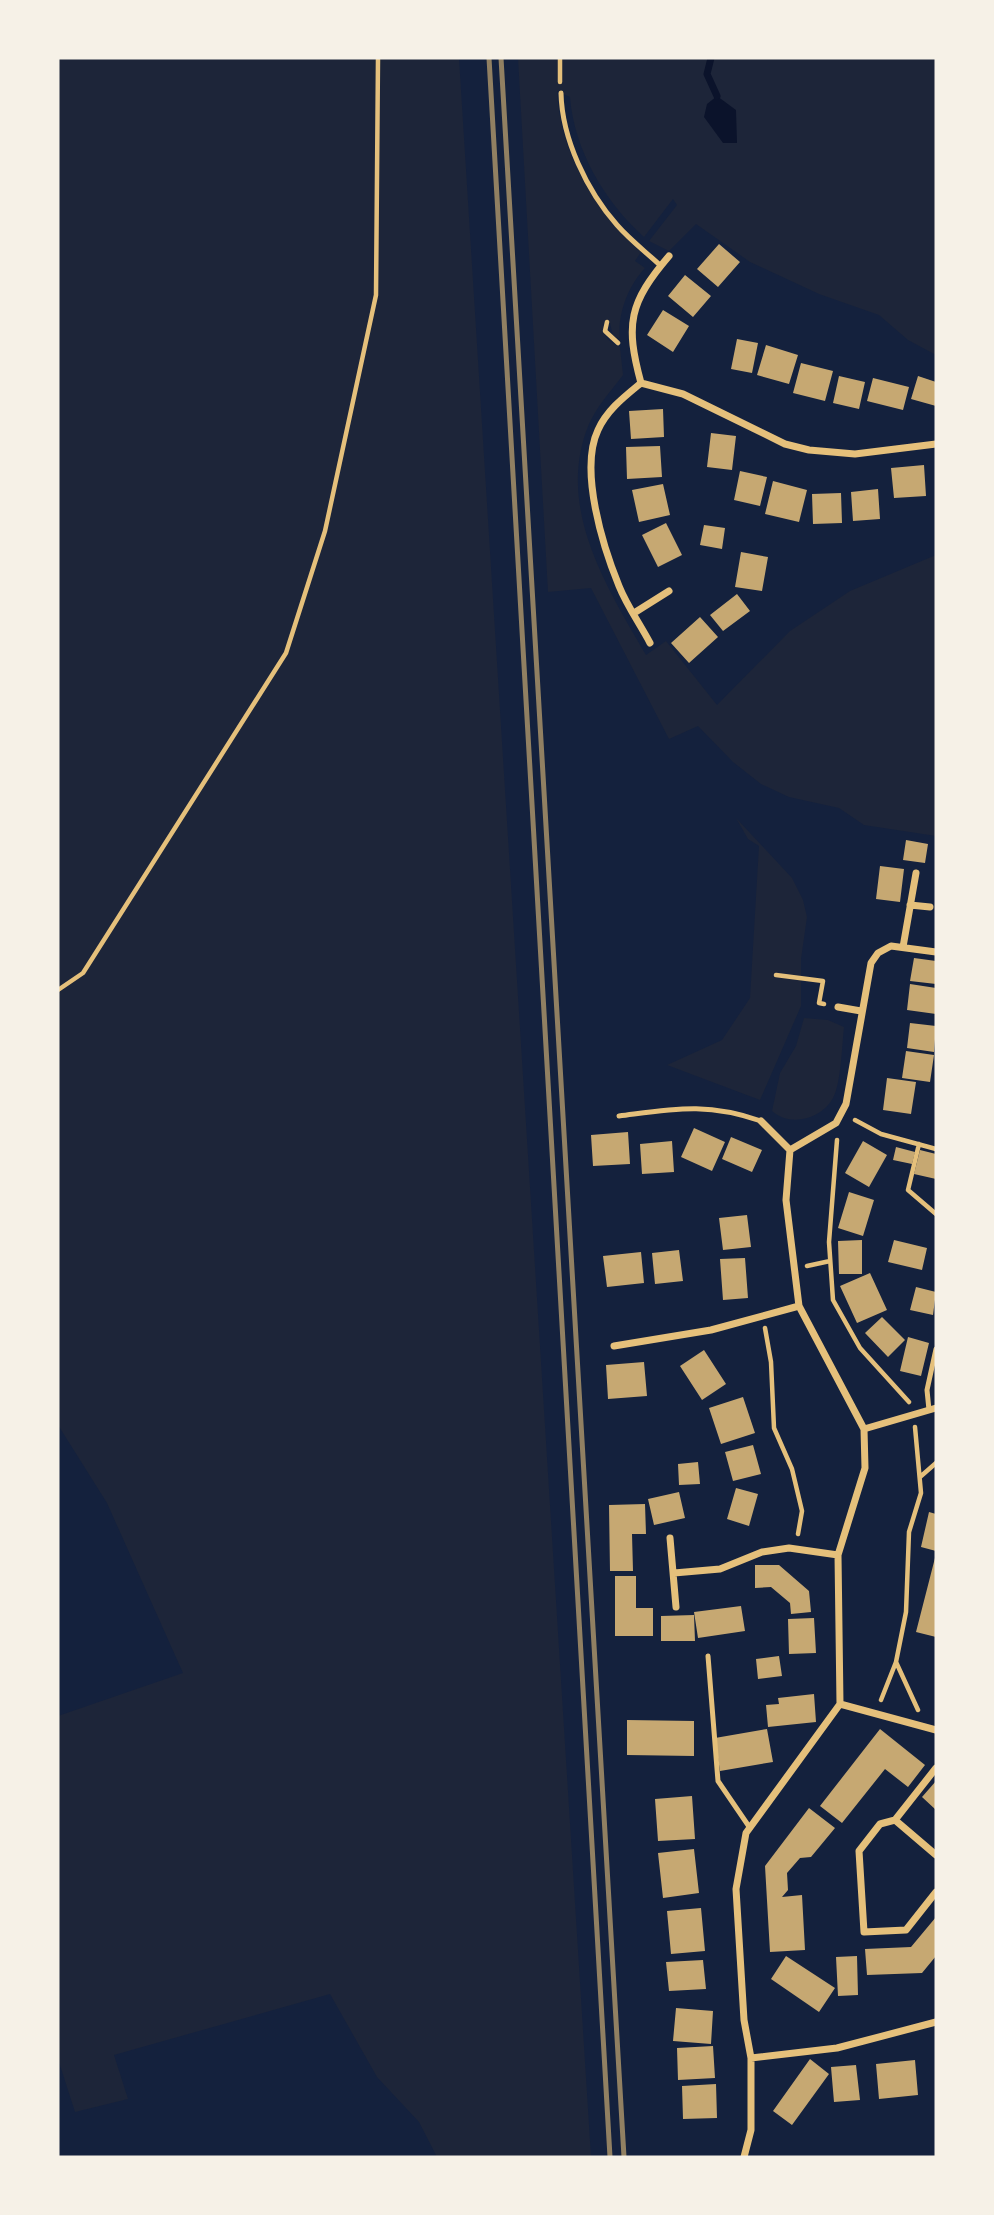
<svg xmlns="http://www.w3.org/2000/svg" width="994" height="2215" viewBox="0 0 994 2215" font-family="'DejaVu Sans',sans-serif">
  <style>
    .green { fill: #1d2539 }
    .water { fill: #0b132b }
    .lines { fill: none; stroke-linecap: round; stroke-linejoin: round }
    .stream { stroke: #0b132b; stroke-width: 7 }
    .building { fill: #c6a872 }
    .path { stroke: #e5c07b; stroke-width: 4.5 }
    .service { stroke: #e5c07b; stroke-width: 5 }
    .minor { stroke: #e5c07b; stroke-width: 7 }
    .rail { stroke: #918062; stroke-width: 5 }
  </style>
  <rect width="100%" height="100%" fill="#14213d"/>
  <path class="green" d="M58 58H459L591 2157H437L419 2122 377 2077 330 1994 114 2055 128 2099 75 2112 58 2059V1716L183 1673 107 1503 58 1425Z
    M518 58H936V355L908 340 879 315 819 294 750 262 696 224 669 251 649 241 677 205 673 199 644 237C605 202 574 150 570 97L557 91C560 154 595 210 641 252L635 261 645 268C628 286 617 315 620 339L613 336 610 323 604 322C602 336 608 341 620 347L623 375C611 391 597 406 589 424 555 506 606 586 646 655L666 641 717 705 790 631 850 591 936 555V836L864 825 839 808 789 797 761 784 733 762 698 726 669 739 591 588 548 592Z
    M736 818 792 878 803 900 807 917 801 959V1006L760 1100 667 1065 722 1040 750 998 759 846 748 839Z
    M804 1018 828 1020 844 1027C842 1045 841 1084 833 1098 821 1120 789 1127 772 1111L780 1073 796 1046Z"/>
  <path class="water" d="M717 96 736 110 737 143H723L704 117 707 104Z"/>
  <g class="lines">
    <path class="stream" d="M711 58 707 74 717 96"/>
  </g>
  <path class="building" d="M719 244 740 262 718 287 697 269Z
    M685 275 711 296 693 317 668 296Z
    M663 310 689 326 673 352 647 335Z
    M737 339 758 343 752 373 731 369Z
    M766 345 798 355 789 384 757 375Z
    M801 363 833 371 825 401 793 393Z
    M839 376 865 382 859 409 833 403Z
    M918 376 936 382V406L911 399Z
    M873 378 909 387 903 410 867 401Z
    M663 409 664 437 631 439 629 411Z
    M711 433 736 436 732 470 707 467Z
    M660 446 662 477 627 479 626 447Z
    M924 465 926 496 894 498 891 468Z
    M740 471 767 477 760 506 734 500Z
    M773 481 807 490 799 522 765 514Z
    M663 484 670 515 639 522 632 490Z
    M878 489 880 519 853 521 851 492Z
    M841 493 842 523 813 524 812 494Z
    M666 523 682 555 658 567 642 535Z
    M704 525 725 528 722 549 700 545Z
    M741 552 768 557 762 591 735 587Z
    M737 594 750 611 723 631 710 615Z
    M700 617 718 637 689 663 671 643Z
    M906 840 928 844 925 863 903 860Z
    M880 866 904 869 900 902 876 899Z
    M914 958 936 961V984L910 981Z
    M910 984 936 988V1014L907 1010Z
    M910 1023 936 1026 934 1052 907 1048Z
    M906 1051 934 1055 930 1082 902 1078Z
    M887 1078 916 1082 911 1114 883 1110Z
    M694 1128 725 1142 712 1171 681 1157Z
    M628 1132 630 1164 593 1166 591 1135Z
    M731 1137 762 1150 752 1172 722 1159Z
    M672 1141 674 1172 642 1174 640 1144Z
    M863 1141 887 1155 869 1187 845 1173Z
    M896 1147 915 1152 912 1164 893 1160Z
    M920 1150 936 1154V1179L914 1174Z
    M849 1192 874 1200 863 1236 838 1228Z
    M747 1215 751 1247 723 1250 719 1218Z
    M862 1240V1274H839L838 1241Z
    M894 1240 927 1248 922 1270 888 1262Z
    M679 1250 683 1281 655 1284 652 1253Z
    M641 1252 644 1283 607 1287 603 1256Z
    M745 1258 748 1298 723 1300 720 1259Z
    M870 1273 887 1310 857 1323 840 1286Z
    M916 1287 936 1292 933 1315 910 1310Z
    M882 1317 905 1340 888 1357 865 1333Z
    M908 1337 929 1343 921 1376 900 1371Z
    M704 1350 726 1384 702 1400 680 1366Z
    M644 1362 647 1396 608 1399 606 1365Z
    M743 1397 755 1433 721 1444 709 1408Z
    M753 1445 761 1474 733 1481 725 1452Z
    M698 1462 700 1484 679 1485 678 1464Z
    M736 1488 758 1494 749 1526 727 1519Z
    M679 1492 685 1518 654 1525 648 1499Z
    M645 1504 646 1534H632L633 1571H610L609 1505Z
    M929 1512 936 1514V1551L921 1547Z
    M936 1554V1637L916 1632Z
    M755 1565H779L809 1591 811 1612 791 1614 790 1603 771 1587 755 1588Z
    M615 1576H636V1608H653V1636H615Z
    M741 1606 745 1631 698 1638 694 1612Z
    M694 1615 695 1641H661V1616Z
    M814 1618 816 1653 789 1654 788 1619Z
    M779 1656 782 1676 758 1679 756 1659Z
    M814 1694 816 1722 768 1727 766 1705 779 1704 778 1698Z
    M627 1720 694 1721V1756L627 1755Z
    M767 1729 773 1762 720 1771 715 1738Z
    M880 1729 925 1765 908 1787 885 1769 842 1823 820 1806Z
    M936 1781V1810L922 1797Z
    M692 1796 695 1839 658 1841 655 1799Z
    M809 1808 835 1828 811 1857 800 1858 787 1873 788 1890 782 1897 802 1895 805 1950 770 1952 765 1866Z
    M694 1849 699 1893 663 1898 658 1853Z
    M701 1908 705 1951 671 1954 667 1911Z
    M936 1917V1956L922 1973 867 1975 865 1949 911 1947Z
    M786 1956 835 1988 819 2012 771 1979Z
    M857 1956 858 1995 838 1996 836 1957Z
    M703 1960 706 1989 669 1991 666 1962Z
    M676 2008 713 2011 711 2044 673 2041Z
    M713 2046 715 2078 678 2080 677 2048Z
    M810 2059 829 2074 792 2125 773 2111Z
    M915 2060 918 2095 879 2099 876 2064Z
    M856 2065 860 2100 834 2102 831 2067Z
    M716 2084 717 2118 683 2119 682 2086Z"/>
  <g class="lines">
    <path class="path" d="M560 58V82
      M607 322 605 331 618 343
      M776 975 823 981 819 1003 824 1004
      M58 990 83 973 286 653 325 531 376 295 378 58
      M855 1120 881 1134 936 1149
      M837 1140 829 1242 833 1300 860 1348 909 1402
      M919 1144 908 1190 936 1214
      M807 1266 830 1261
      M765 1328 771 1362 774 1428 792 1469 802 1511 798 1534
      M920 1477 936 1463
      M896 1662 918 1710
      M881 1700 896 1662 906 1612 909 1532 921 1493 915 1427"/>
    <path class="service" d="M561 93C562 139 587 191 617 225 630 240 646 252 661 266
      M619 1116C674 1109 706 1102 761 1121
      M929 1410 927 1390 936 1349
      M708 1656 718 1781 750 1828"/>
    <path class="minor" d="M641 383C625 324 629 303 669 256
      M634 613 669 591
      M650 643C640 624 627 606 619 586 603 547 579 470 598 430 607 410 624 397 641 383L683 394 785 444 809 450 855 454 936 444
      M910 905 930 907
      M903 947 916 873
      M838 1007 861 1011
      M761 1121 790 1150
      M790 1150 786 1200 799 1306 864 1429 865 1468 838 1555 840 1704 746 1833 736 1889 744 2020 751 2058 837 2048 936 2022
      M790 1150 836 1123 846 1104 871 963 878 953 891 946 936 952
      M614 1346 711 1330 799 1306
      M864 1429 936 1408
      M670 1538 676 1607
      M674 1573 720 1569 762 1552 789 1548 838 1555
      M840 1704 936 1730
      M936 1768 895 1820 880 1824 859 1851 864 1932 906 1930 936 1892
      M895 1820 936 1855
      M744 2157 751 2130V2058"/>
    <path class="rail" d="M489 58 610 2157
      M501 58 624 2157"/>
  </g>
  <rect width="994" height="2215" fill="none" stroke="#f6f1e7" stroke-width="119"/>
</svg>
